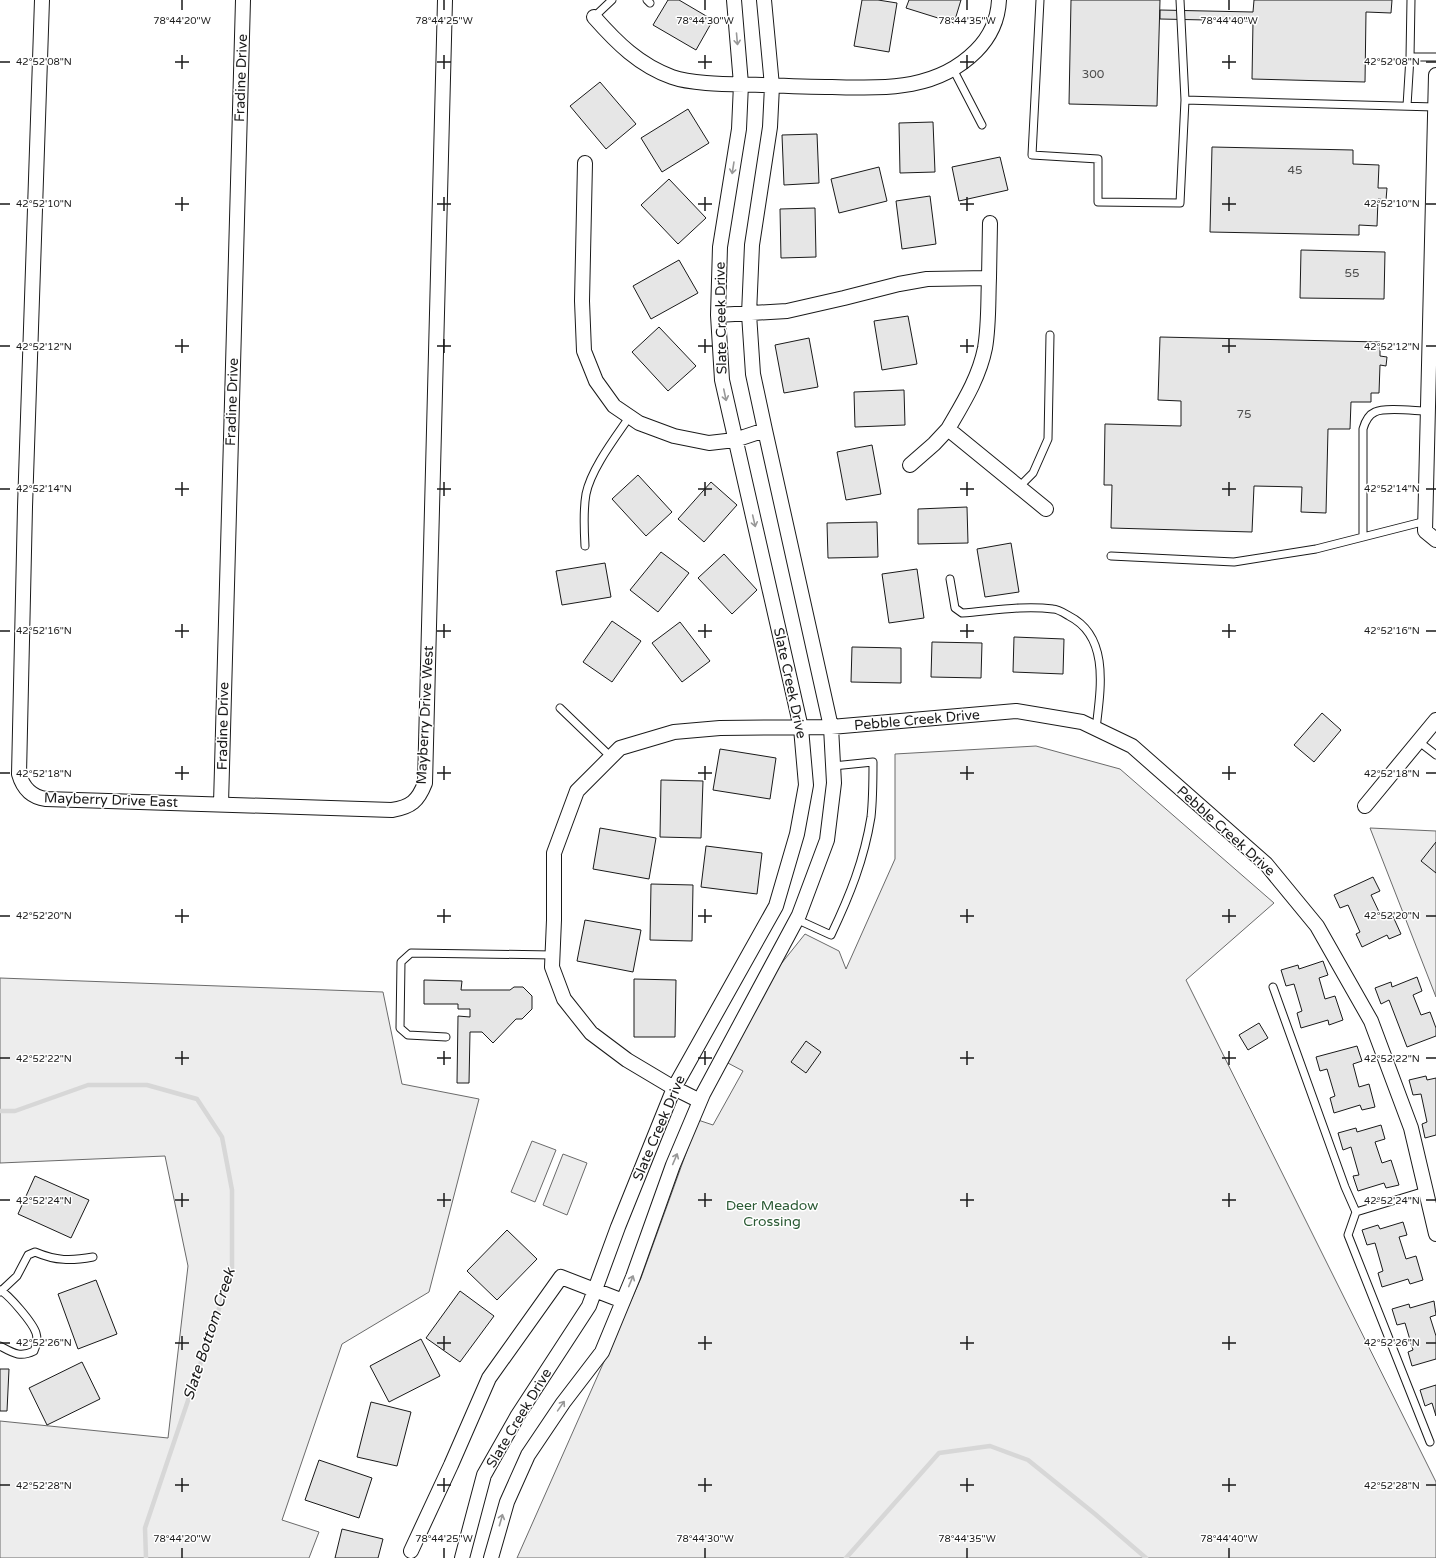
<svg xmlns="http://www.w3.org/2000/svg" width="1436" height="1558" viewBox="0 0 1436 1558" font-family="'Varela Round',sans-serif">
  <style>
    .built { fill: #ededed; stroke: #6a6a6a }
    .lines { fill: none; stroke-linecap: round; stroke-linejoin: round }
    .stream { stroke: #d7d7d7; stroke-width: 4.5 }
    .building { fill: #e6e6e6; stroke: #1a1a1a }
    .lane-casing { stroke: #1a1a1a; stroke-width: 9 }
    .street-casing { stroke: #1a1a1a; stroke-width: 16 }
    .lane { stroke: #fff; stroke-width: 7 }
    .street { stroke: #fff; stroke-width: 14 }
    .oneway { stroke: #989898 }
    .ticks { fill: none; stroke: #1a1a1a; stroke-width: 1.5 }
    .labels { text-anchor: middle; dominant-baseline: central; stroke-width: 3; stroke-linejoin: round; paint-order: stroke }
    .number-label { font-size: 12px; fill: #4d4d4d }
    .street-label { font-size: 14px; fill: #1a1a1a; stroke: #fff }
    .park-label { font-size: 14px; fill: #2b5a34; stroke: #fff }
    .water-label { font-size: 15px; font-style: italic; fill: #1a1a1a; stroke: #fff }
    .ticks-label { font-size: 10px; text-anchor: middle; fill: #1a1a1a; stroke: #fff; stroke-width: 3; stroke-linejoin: round; paint-order: stroke }
  </style>
  <rect width="100%" height="100%" fill="#fff"/>
  <path class="built" d="M1036 746 1120 769 1274 903 1186 980 1436 1482V1558H517L641 1278 698 1120 713 1125 743 1071 726 1062 773 974 805 934 839 951 846 969 895 859V754Z
    M1370 828 1436 831V997Z
    M0 978 383 992 402 1084 479 1099 429 1292 342 1344 282 1520 319 1532 309 1558H0V1421L168 1438 188 1266 165 1156 0 1163Z
    M532 1141 556 1150 535 1202 511 1192Z
    M563 1154 587 1163 567 1215 543 1205Z"/>
  <g class="lines">
    <path class="stream" d="M0 1111H15L88 1085H147L197 1099 222 1137 232 1190V1270L145 1528 146 1558
      M846 1558 939 1453 990 1446 1028 1460 1095 1514 1146 1558"/>
  </g>
  <path class="building" d="M668 0H679L713 20 696 50 653 25Z
    M862 0H878L897 3 889 52 854 46Z
    M909 0H961L954 23 906 8Z
    M1071 0H1160L1157 106 1069 104Z
    M1254 0H1392L1391 13 1366 12 1365 82 1252 79 1253 21 1160 19V10L1253 12Z
    M600 82 636 124 606 149 570 106Z
    M688 109 709 143 662 172 641 138Z
    M933 122 935 172 900 173 899 123Z
    M817 134 819 183 784 185 782 135Z
    M1212 147 1353 150V164L1379 165 1378 188H1387L1386 200 1378 199 1377 226 1359 225V235L1210 232Z
    M1000 157 1008 190 959 201 952 167Z
    M879 167 887 201 839 213 831 179Z
    M669 179 706 218 678 244 641 205Z
    M930 196 936 244 902 249 896 201Z
    M815 208 816 257 781 258 780 209Z
    M1301 250 1385 252 1384 299 1300 298Z
    M679 260 698 293 651 319 633 286Z
    M908 316 917 364 882 370 874 321Z
    M659 327 696 366 668 391 632 352Z
    M1160 337 1380 342V356L1387 357 1386 366 1380 365 1379 393H1371V402H1351L1350 429H1328L1326 513 1301 512 1302 487 1254 486 1252 532 1111 528 1112 485H1104L1105 424 1181 426V401L1158 400Z
    M809 338 818 387 784 393 775 345Z
    M904 390 905 425 855 427 854 392Z
    M872 445 881 494 846 500 837 452Z
    M638 475 672 512 646 536 612 499Z
    M711 482 737 505 704 542 678 519Z
    M967 507 968 543 918 544V509Z
    M877 522 878 557 828 558 827 523Z
    M1011 543 1019 592 985 597 977 549Z
    M661 552 689 573 658 612 630 590Z
    M724 554 757 590 732 614 698 578Z
    M605 563 611 597 562 605 556 571Z
    M917 569 924 618 889 623 882 574Z
    M612 621 641 641 612 682 583 662Z
    M680 622 710 661 682 682 652 643Z
    M1014 637 1064 639 1063 674 1013 672Z
    M932 642 982 643 981 678 931 677Z
    M852 647 901 648V683L851 682Z
    M1322 713 1341 730 1314 762 1294 745Z
    M720 749 776 758 770 799 713 790Z
    M661 780 703 781 701 838 660 837Z
    M600 828 656 838 649 879 593 869Z
    M1436 842V873L1421 861Z
    M706 846 762 853 757 894 701 887Z
    M1373 877 1380 891 1371 895 1381 916 1391 912 1401 934 1389 939 1387 935 1362 947 1356 934 1360 932 1348 905 1340 908 1334 895Z
    M651 884 693 885 692 941 650 940Z
    M585 920 641 930 633 972 577 961Z
    M1323 961 1328 975 1319 978 1325 999 1335 996 1343 1020 1329 1025 1328 1020 1301 1028 1297 1013 1302 1011 1294 984 1286 986 1281 970 1298 965 1299 969Z
    M1417 977 1422 991 1413 995 1421 1015 1430 1012 1436 1028V1036L1407 1047 1389 1000 1381 1004 1375 988 1391 982 1392 987Z
    M634 979 676 980 675 1037H634Z
    M424 980 462 981 461 990H510L514 987H523L532 996V1009L522 1019H516L493 1043 482 1032H470L469 1083H457L458 1016 470 1017V1009H458V1004H424Z
    M1259 1023 1268 1038 1248 1050 1239 1035Z
    M806 1041 821 1052 806 1073 791 1062Z
    M1357 1046 1362 1061 1353 1064 1359 1087 1369 1084 1375 1107 1362 1110 1360 1105 1334 1113 1330 1098 1335 1096 1327 1069 1320 1071 1316 1057Z
    M1426 1076 1427 1080 1436 1078V1135L1425 1138 1422 1124 1427 1122 1421 1094 1413 1095 1409 1080Z
    M1381 1125 1385 1139 1375 1142 1382 1163 1391 1160 1399 1185 1386 1188 1384 1183 1358 1191 1353 1176 1359 1175 1351 1147 1343 1150 1338 1133 1356 1128 1357 1132Z
    M35 1176 89 1200 71 1238 18 1214Z
    M1403 1222 1407 1235 1399 1237 1406 1259 1416 1256 1423 1280 1410 1284 1408 1279 1382 1287 1378 1273 1383 1271 1375 1243 1367 1245 1362 1230 1378 1225 1380 1229Z
    M507 1230 537 1259 497 1300 467 1271Z
    M96 1280 117 1334 78 1349 58 1294Z
    M460 1291 494 1316 460 1362 426 1338Z
    M1434 1301 1436 1315 1430 1317 1436 1336V1359L1412 1366 1408 1352 1413 1350 1405 1323 1397 1325 1392 1309 1409 1304 1410 1308Z
    M421 1339 440 1376 389 1402 370 1366Z
    M82 1362 100 1399 47 1425 29 1388Z
    M0 1369H9L7 1411H0Z
    M1436 1385V1416L1432 1403 1425 1406 1420 1390Z
    M371 1402 411 1412 397 1466 357 1457Z
    M319 1460 372 1478 359 1518 305 1500Z
    M342 1529 383 1539 378 1558H335Z"/>
  <g class="lines">
    <g class="lane-casing">
      <path id="lane" d="M647 0 650 3
        M1040 0 1032 155 1098 159V202L1180 203 1185 100 1180 0
        M1411 0 1410 57H1436
        M594 17 612 0
        M953 69 982 125
        M1185 100 1435 107
        M1407 106 1410 57
        M1019 487 1033 473 1048 439 1050 335
        M1363 537V429C1365 422 1368 415 1375 412 1385 407 1416 411 1428 411
        M585 546C584 529 583 511 586 494 591 469 615 438 630 416
        M1111 556 1234 562 1316 549 1426 521
        M950 579 955 608 962 613C991 611 1023 605 1053 609 1058 609 1064 613 1069 616 1111 637 1100 692 1096 729
        M560 708 611 757
        M1418 741 1436 755
        M796 919 831 935C850 895 864 860 871 817 873 799 873 780 873 762L833 766
        M1273 987 1345 1187 1356 1212 1425 1191
        M446 1037 408 1035 400 1028 401 962 411 953 553 955
        M1356 1212 1348 1235 1430 1442
        M0 1290C9 1295 33 1323 36 1333 38 1340 37 1345 34 1351 20 1358 13 1353 0 1346
        M0 1292 17 1276 28 1255 35 1252C56 1261 71 1261 93 1257"/>
    </g>
    <g class="street-casing">
      <path id="street" d="M42 0 25 507 19 774C23 788 31 797 46 799L392 810C411 807 418 801 425 783L445 0
        M594 17C617 43 639 65 672 77 694 85 738 84 762 85 785 86 808 87 832 87 884 88 936 91 976 51 990 37 998 20 999 0
        M1436 75 1425 531 1436 540
        M585 163 582 301 584 351 596 381 614 406 639 423 674 436 709 443 735 440 765 430
        M989 278 990 223
        M718 315 787 311 844 298 899 284 927 279 989 278C988 301 989 325 985 348 979 378 963 403 948 429L1046 509
        M910 465 934 444 948 429
        M221 804 243 0
        M1365 806 1436 720
        M700 1101 674 1088 627 1060 591 1033 564 999 552 967 554 920V853L577 791 620 748 674 732 720 728 831 727 1016 711 1082 722 1132 746 1266 864 1317 926 1371 1021 1411 1128 1436 1234
        M411 1551 451 1465 489 1378 561 1277 623 1301
        M462 1558 484 1475 518 1415 589 1306 618 1227 674 1088 776 906 797 834 806 785 801 728 722 380 718 315 720 247 739 129 741 84 734 0
        M491 1558 507 1502 528 1455 563 1403 602 1352 633 1277 673 1165 703 1094 799 915 827 840 834 783 831 727 765 430 753 374 749 314 752 245 770 127 772 86 764 0"/>
    </g>
    <use href="#lane" class="lane"/>
    <use href="#street" class="street"/>
  </g>
  <defs><path id="oneway-shaft" d="M-6 0H5M1.5-3L5.5 0L1.5 3" fill="none" stroke-width="1.6" stroke-linecap="round" stroke-linejoin="round"/></defs>
  <g class="oneway">
    <use href="#oneway-shaft" transform="translate(737 39) rotate(85)"/>
    <use href="#oneway-shaft" transform="translate(733 168) rotate(99)"/>
    <use href="#oneway-shaft" transform="translate(725 395) rotate(78)"/>
    <use href="#oneway-shaft" transform="translate(754 521) rotate(77)"/>
    <use href="#oneway-shaft" transform="translate(675 1159) rotate(-67)"/>
    <use href="#oneway-shaft" transform="translate(631 1281) rotate(-68)"/>
    <use href="#oneway-shaft" transform="translate(561 1406) rotate(-55)"/>
    <use href="#oneway-shaft" transform="translate(501 1520) rotate(-74)"/>
  </g>
  <path class="ticks" d="M182 0V10M444 0V10M705 0V10M967 0V10M1229 0V10M182 55V69M444 55V69M705 55V69M967 55V69M1229 55V69M0 62H10M175 62H189M437 62H451M698 62H712M960 62H974M1222 62H1236M1426 62H1436M182 197V211M444 197V211M705 197V211M967 197V211M1229 197V211M0 204H10M175 204H189M437 204H451M698 204H712M960 204H974M1222 204H1236M1426 204H1436M182 339V353M444 339V353M705 339V353M967 339V353M1229 339V353M0 346H10M175 346H189M437 346H451M698 346H712M960 346H974M1222 346H1236M1426 346H1436M182 482V496M444 482V496M705 482V496M967 482V496M1229 482V496M0 489H10M175 489H189M437 489H451M698 489H712M960 489H974M1222 489H1236M1426 489H1436M182 624V638M444 624V638M705 624V638M967 624V638M1229 624V638M0 631H10M175 631H189M437 631H451M698 631H712M960 631H974M1222 631H1236M1426 631H1436M182 766V780M444 766V780M705 766V780M967 766V780M1229 766V780M0 773H10M175 773H189M437 773H451M698 773H712M960 773H974M1222 773H1236M1426 773H1436M182 909V923M444 909V923M705 909V923M967 909V923M1229 909V923M0 916H10M175 916H189M437 916H451M698 916H712M960 916H974M1222 916H1236M1426 916H1436M182 1051V1065M444 1051V1065M705 1051V1065M967 1051V1065M1229 1051V1065M0 1058H10M175 1058H189M437 1058H451M698 1058H712M960 1058H974M1222 1058H1236M1426 1058H1436M182 1193V1207M444 1193V1207M705 1193V1207M967 1193V1207M1229 1193V1207M0 1200H10M175 1200H189M437 1200H451M698 1200H712M960 1200H974M1222 1200H1236M1426 1200H1436M182 1336V1350M444 1336V1350M705 1336V1350M967 1336V1350M1229 1336V1350M0 1343H10M175 1343H189M437 1343H451M698 1343H712M960 1343H974M1222 1343H1236M1426 1343H1436M182 1478V1492M444 1478V1492M705 1478V1492M967 1478V1492M1229 1478V1492M0 1485H10M175 1485H189M437 1485H451M698 1485H712M960 1485H974M1222 1485H1236M1426 1485H1436M182 1548V1558M444 1548V1558M705 1548V1558M967 1548V1558M1229 1548V1558"/>
  <g class="labels">
    <g class="number-label">
      <text x="1093" y="74">300</text>
      <text x="1295" y="170">45</text>
      <text x="1352" y="273">55</text>
      <text x="1244" y="414">75</text>
    </g>
    <g class="street-label">
      <text transform="translate(241 78) rotate(-88)">Fradine Drive</text>
      <text transform="translate(721 318) rotate(-91)">Slate Creek Drive</text>
      <text transform="translate(232 402) rotate(-88)">Fradine Drive</text>
      <text transform="translate(790 683) rotate(78)">Slate Creek Drive</text>
      <text transform="translate(425 715) rotate(-87)">Mayberry Drive West</text>
      <text transform="translate(917 720) rotate(-5)">Pebble Creek Drive</text>
      <text transform="translate(223 726) rotate(-89)">Fradine Drive</text>
      <text transform="translate(111 800) rotate(2)">Mayberry Drive East</text>
      <text transform="translate(1226 831) rotate(42)">Pebble Creek Drive</text>
      <text transform="translate(659 1128) rotate(-67)">Slate Creek Drive</text>
      <text transform="translate(519 1418) rotate(-59)">Slate Creek Drive</text>
    </g>
    <g class="park-label">
      <text x="772" y="1205">Deer Meadow<tspan x="772" dy="16">Crossing</tspan></text>
    </g>
    <g class="water-label">
      <text transform="translate(209 1334) rotate(-72)">Slate Bottom Creek</text>
    </g>
  </g>
  <g class="ticks-label">
    <text x="182" y="24">78°44'20"W</text>
    <text x="444" y="24">78°44'25"W</text>
    <text x="705" y="24">78°44'30"W</text>
    <text x="967" y="24">78°44'35"W</text>
    <text x="1229" y="24">78°44'40"W</text>
    <text x="1392" y="65">42°52'08"N</text>
    <text x="44" y="65">42°52'08"N</text>
    <text x="1392" y="207">42°52'10"N</text>
    <text x="44" y="207">42°52'10"N</text>
    <text x="1392" y="350">42°52'12"N</text>
    <text x="44" y="350">42°52'12"N</text>
    <text x="1392" y="492">42°52'14"N</text>
    <text x="44" y="492">42°52'14"N</text>
    <text x="1392" y="634">42°52'16"N</text>
    <text x="44" y="634">42°52'16"N</text>
    <text x="1392" y="777">42°52'18"N</text>
    <text x="44" y="777">42°52'18"N</text>
    <text x="1392" y="919">42°52'20"N</text>
    <text x="44" y="919">42°52'20"N</text>
    <text x="1392" y="1062">42°52'22"N</text>
    <text x="44" y="1062">42°52'22"N</text>
    <text x="1392" y="1204">42°52'24"N</text>
    <text x="44" y="1204">42°52'24"N</text>
    <text x="1392" y="1346">42°52'26"N</text>
    <text x="44" y="1346">42°52'26"N</text>
    <text x="44" y="1489">42°52'28"N</text>
    <text x="1392" y="1489">42°52'28"N</text>
    <text x="182" y="1542">78°44'20"W</text>
    <text x="444" y="1542">78°44'25"W</text>
    <text x="705" y="1542">78°44'30"W</text>
    <text x="967" y="1542">78°44'35"W</text>
    <text x="1229" y="1542">78°44'40"W</text>
  </g>
</svg>
